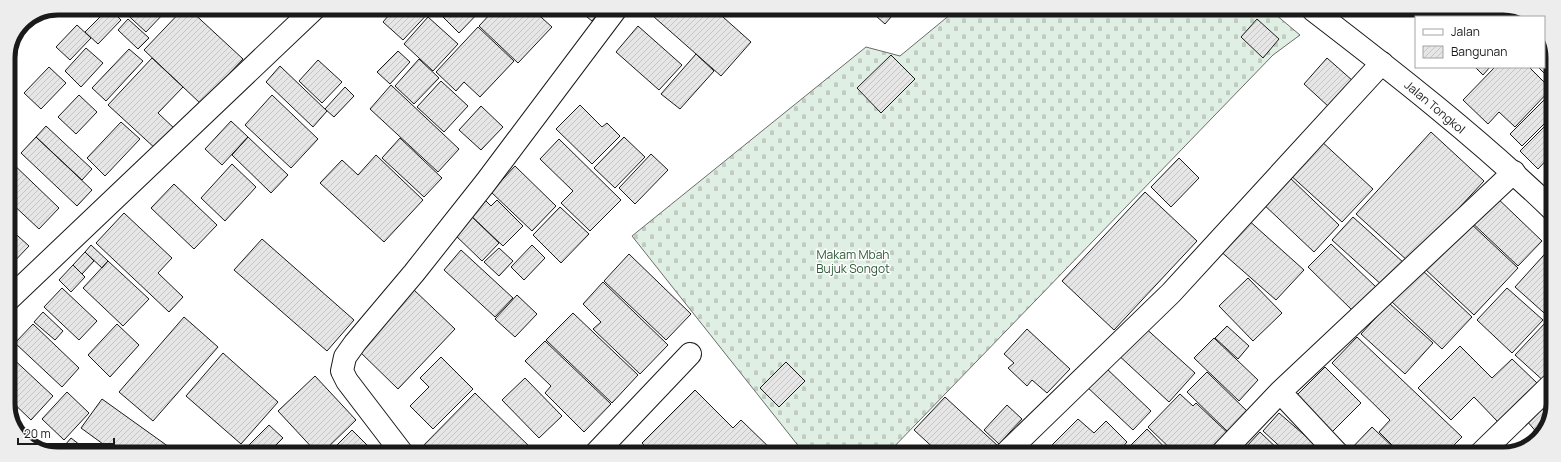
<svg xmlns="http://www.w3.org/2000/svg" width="1561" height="462" viewBox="0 0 1561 462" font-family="Manrope,sans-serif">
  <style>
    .cemetery { fill: url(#cemetery-stones); stroke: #6a6a6a }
    .building { fill: url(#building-hatch); stroke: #1a1a1a }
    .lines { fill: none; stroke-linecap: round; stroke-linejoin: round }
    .minor-casing { stroke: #1a1a1a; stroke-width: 24 }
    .highway-casing { stroke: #1a1a1a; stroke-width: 24 }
    .minor { stroke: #fff; stroke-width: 22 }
    .highway { stroke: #fff; stroke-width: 22 }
    .rail-casing { stroke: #1a1a1a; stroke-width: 4.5 }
    .rail { stroke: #fff; stroke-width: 3; stroke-dasharray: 9; stroke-linecap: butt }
    .labels { text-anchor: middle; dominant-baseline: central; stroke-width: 3; stroke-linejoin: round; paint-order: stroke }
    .street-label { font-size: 12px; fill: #1a1a1a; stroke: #fff }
    .park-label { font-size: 12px; fill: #2b5a34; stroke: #fff }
    .rim { fill: none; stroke: #1a1a1a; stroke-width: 5 }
  </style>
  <defs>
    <pattern id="cemetery-stones" width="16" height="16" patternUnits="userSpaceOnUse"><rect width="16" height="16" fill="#e0efe3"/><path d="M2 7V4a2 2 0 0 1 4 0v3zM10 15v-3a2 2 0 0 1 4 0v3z" fill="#c0ccc2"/></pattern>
    <pattern id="building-hatch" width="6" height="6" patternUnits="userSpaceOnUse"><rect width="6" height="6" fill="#e6e6e6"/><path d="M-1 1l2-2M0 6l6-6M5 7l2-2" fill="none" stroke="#c5c5c5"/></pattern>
  </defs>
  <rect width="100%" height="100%" fill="#fff"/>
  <path class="cemetery" d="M957 9H1269L1300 35 1273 55 888 453H804L632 236 866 47 900 56Z"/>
  <path class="building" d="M109 8 121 20 98 44 85 32Z
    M120 8H162L166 11 146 32Z
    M184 8H188L243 59 201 104 144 50Z
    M395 8H433L403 40 383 22Z
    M438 8 479 9 481 10 459 33 436 10Z
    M490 9H532L552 27 518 63 479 26 493 11Z
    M577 9H602L592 21Z
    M645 9H714L751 42 721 76Z
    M868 9H898L885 24Z
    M1415 10H1516L1527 17H1423Z
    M428 17 458 44 433 71 404 44Z
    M128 19 149 38 138 49 118 30Z
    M1257 19 1279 39 1263 58 1241 37Z
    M77 25 91 38 70 60 56 47Z
    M638 26 682 65 659 90 616 52Z
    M478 27 514 61 480 97 464 82 456 91 436 72Z
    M1544 40 1549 45 1553 55V82L1538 67H1544Z
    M86 48 103 63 81 87 65 71Z
    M129 49 143 61 106 101 92 88Z
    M398 51 410 62 390 84 377 72Z
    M696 54 714 71 680 109 661 94Z
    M891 55 915 79 881 113 857 88Z
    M152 58 183 87 158 113 176 130 157 150 108 105Z
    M1327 58 1353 81 1329 107 1304 84Z
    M419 59 439 78 414 104 395 86Z
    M318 60 342 82 322 103 299 81Z
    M280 66 327 111 313 127 266 82Z
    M49 67 66 83 41 109 24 93Z
    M1475 67H1490L1483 75Z
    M1495 67H1529L1551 89 1515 127 1499 112 1488 124 1463 100Z
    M441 81 468 106 444 132 417 107Z
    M391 85 459 149 438 172 370 109Z
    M345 87 354 96 334 117 325 109Z
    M1553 91V115L1522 146 1510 134Z
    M79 95 97 112 76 134 58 117Z
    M272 95 318 139 291 168 245 125Z
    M580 105 602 127 607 123 620 136 592 164 556 129Z
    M481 106 503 127 481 150 459 130Z
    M1553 118 1552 154 1538 169 1520 151Z
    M231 121 248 137 222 165 205 149Z
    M121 122 140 139 105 176 87 158Z
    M46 126 92 169 82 180 36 137Z
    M1431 132 1484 181 1409 262 1356 214Z
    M36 137 92 190 77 206 21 153Z
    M248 137 288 175 271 193 232 155Z
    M624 137 645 157 615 188 594 168Z
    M400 138 442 178 424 197 382 158Z
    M559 139 621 200 590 231 561 203 573 191 540 159Z
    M1319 139 1373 189 1342 222 1288 173Z
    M651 154 668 170 635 204 619 188Z
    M376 155 423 200 384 242 320 183 342 160 358 175Z
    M1179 158 1199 178 1171 207 1151 187Z
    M8 159 59 208 39 229 8 200Z
    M232 164 256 187 225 221 201 198Z
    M515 166 556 206 532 231 491 192Z
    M1287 175 1339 225 1314 252 1261 202Z
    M174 184 217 225 194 249 151 208Z
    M1145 192 1197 241 1114 330 1062 281Z
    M1492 193 1542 241 1518 266 1467 218Z
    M481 196 491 206 497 200 523 226 503 246 466 211Z
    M560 207 589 234 561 263 533 235Z
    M124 213 172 258 158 273 183 297 169 312 96 243Z
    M470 215 499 243 482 261 453 233Z
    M1353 217 1404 263 1383 286 1332 240Z
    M1246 218 1304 270 1276 300 1218 249Z
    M1468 221 1518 268 1474 315 1424 268Z
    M8 227 29 246 8 268Z
    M262 239 354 320 327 351 234 270Z
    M1331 244 1376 287 1353 311 1308 267Z
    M91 245 108 261 102 268 85 252Z
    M532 245 545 258 524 280 511 267Z
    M1552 246V320L1515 287Z
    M499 248 513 261 499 276 484 262Z
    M461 250 513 298 495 317 444 270Z
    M85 252 94 261 82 274 73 265Z
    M629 254 691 314 666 340 604 281Z
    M108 261 149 299 123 326 83 288Z
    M73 265 85 277 71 292 59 280Z
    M1421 269 1472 317 1442 349 1391 301Z
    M1248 278 1282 313 1253 341 1219 306Z
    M603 282 668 345 640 374 593 329 601 322 583 304Z
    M62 288 97 321 79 340 44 307Z
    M1507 288 1543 320 1512 353 1477 320Z
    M413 289 455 329 398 389 356 348Z
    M517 295 537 314 515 337 495 319Z
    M1389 303 1433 343 1405 374 1361 334Z
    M43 312 63 331 55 340 34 322Z
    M573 313 638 375 612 403 546 340Z
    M184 317 218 347 153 421 119 392Z
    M1546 322 1552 328 1551 380 1547 384 1515 355Z
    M33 324 79 368 62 387 15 343Z
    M117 324 139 345 110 377 88 355Z
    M1141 324 1195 373 1169 402 1115 352Z
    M1227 326 1249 346 1238 359 1215 338Z
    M1027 329 1070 369 1047 393 1032 380 1027 386 1008 368 1014 363 1004 354Z
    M1357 337 1462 437 1445 454H1401L1379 432 1390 420 1332 363Z
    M1214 338 1258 380 1239 401 1194 358Z
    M545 341 611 404 584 432 545 393 551 386 525 361Z
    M1460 346 1492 378 1512 359 1537 383 1498 422 1474 397 1451 420 1418 388Z
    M223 353 278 402 241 444 186 396Z
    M8 354 53 396 31 420 8 398Z
    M441 357 473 389 433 429 410 406 429 387 420 378Z
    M786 362 805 381 779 407 760 388Z
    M1105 367 1151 411 1133 430 1086 386Z
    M1325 367 1361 403 1329 435 1293 399Z
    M1207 372 1249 413 1229 433 1187 392Z
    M315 376 356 420 322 453H317L278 411Z
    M525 378 562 416 539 438 502 400Z
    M695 390 733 428 741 420 775 453H652L642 443Z
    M67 392 89 413 64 440 42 419Z
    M475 393 536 453H424L420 449Z
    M1180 394 1193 406 1196 403 1233 438 1219 454H1176L1148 427Z
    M945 397 998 446 990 453H939L914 430Z
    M1548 398 1551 401V417L1539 435 1526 420Z
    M102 399 176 452H114L81 428Z
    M1007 405 1022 419 999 444 984 430Z
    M1279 413 1318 447 1312 454H1288L1263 431Z
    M1078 419 1094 433 1106 421 1127 442 1116 454 1061 453 1052 445Z
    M269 425 283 438 269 452H249L245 449Z
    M1372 427 1400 454H1346Z
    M1147 429 1171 454H1137L1130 446Z
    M352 430 375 453H329Z
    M1260 432 1283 454H1253L1246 447Z
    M71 438 89 452H59Z"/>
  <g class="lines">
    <g class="minor-casing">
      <path id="minor" d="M8 300 315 8
        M1280 392 1338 454
        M402 453 347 381 342 371 345 357 355 343 414 273 486 182 616 9
        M596 453 690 354
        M1006 453 1171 293 1382 63
        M1221 454 1280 392 1514 172
        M1480 454 1551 385"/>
    </g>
    <g class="highway-casing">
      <path id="highway" d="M1313 10C1395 73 1477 137 1552 209"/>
    </g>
    <use href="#minor" class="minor"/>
    <use href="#highway" class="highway"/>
    <g class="rail-casing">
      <path id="rail" d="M22 25 24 22"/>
    </g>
    <use href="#rail" class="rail"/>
  </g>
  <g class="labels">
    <g class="street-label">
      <text transform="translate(1435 107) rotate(40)">Jalan Tongkol</text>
    </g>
    <g class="park-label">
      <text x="853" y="254">Makam Mbah<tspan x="853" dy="14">Bujuk Songot</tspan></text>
    </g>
  </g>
  <path d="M0 0H1561V462H0ZM58 15H1503A43 43 0 0 1 1546 58V404A43 43 0 0 1 1503 447H58A43 43 0 0 1 15 404V58A43 43 0 0 1 58 15Z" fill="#ededed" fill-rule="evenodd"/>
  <path class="rim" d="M58 15H1503A43 43 0 0 1 1546 58V404A43 43 0 0 1 1503 447H58A43 43 0 0 1 15 404V58A43 43 0 0 1 58 15Z"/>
  <rect x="1415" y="16" width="130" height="52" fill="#ffffff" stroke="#a3a3a3"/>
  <rect x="1423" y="29" width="20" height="6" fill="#ffffff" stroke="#a3a3a3"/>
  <text x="1451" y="36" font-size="12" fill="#1a1a1a">Jalan</text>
  <rect x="1423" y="46" width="20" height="12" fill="url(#building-hatch)" stroke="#a3a3a3"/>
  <text x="1451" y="56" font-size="12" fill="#1a1a1a">Bangunan</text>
  <path d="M18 438v6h96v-6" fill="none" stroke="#1a1a1a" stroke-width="2"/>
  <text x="24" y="438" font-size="12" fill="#1a1a1a" stroke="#ffffff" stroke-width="3" paint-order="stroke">20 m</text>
</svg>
